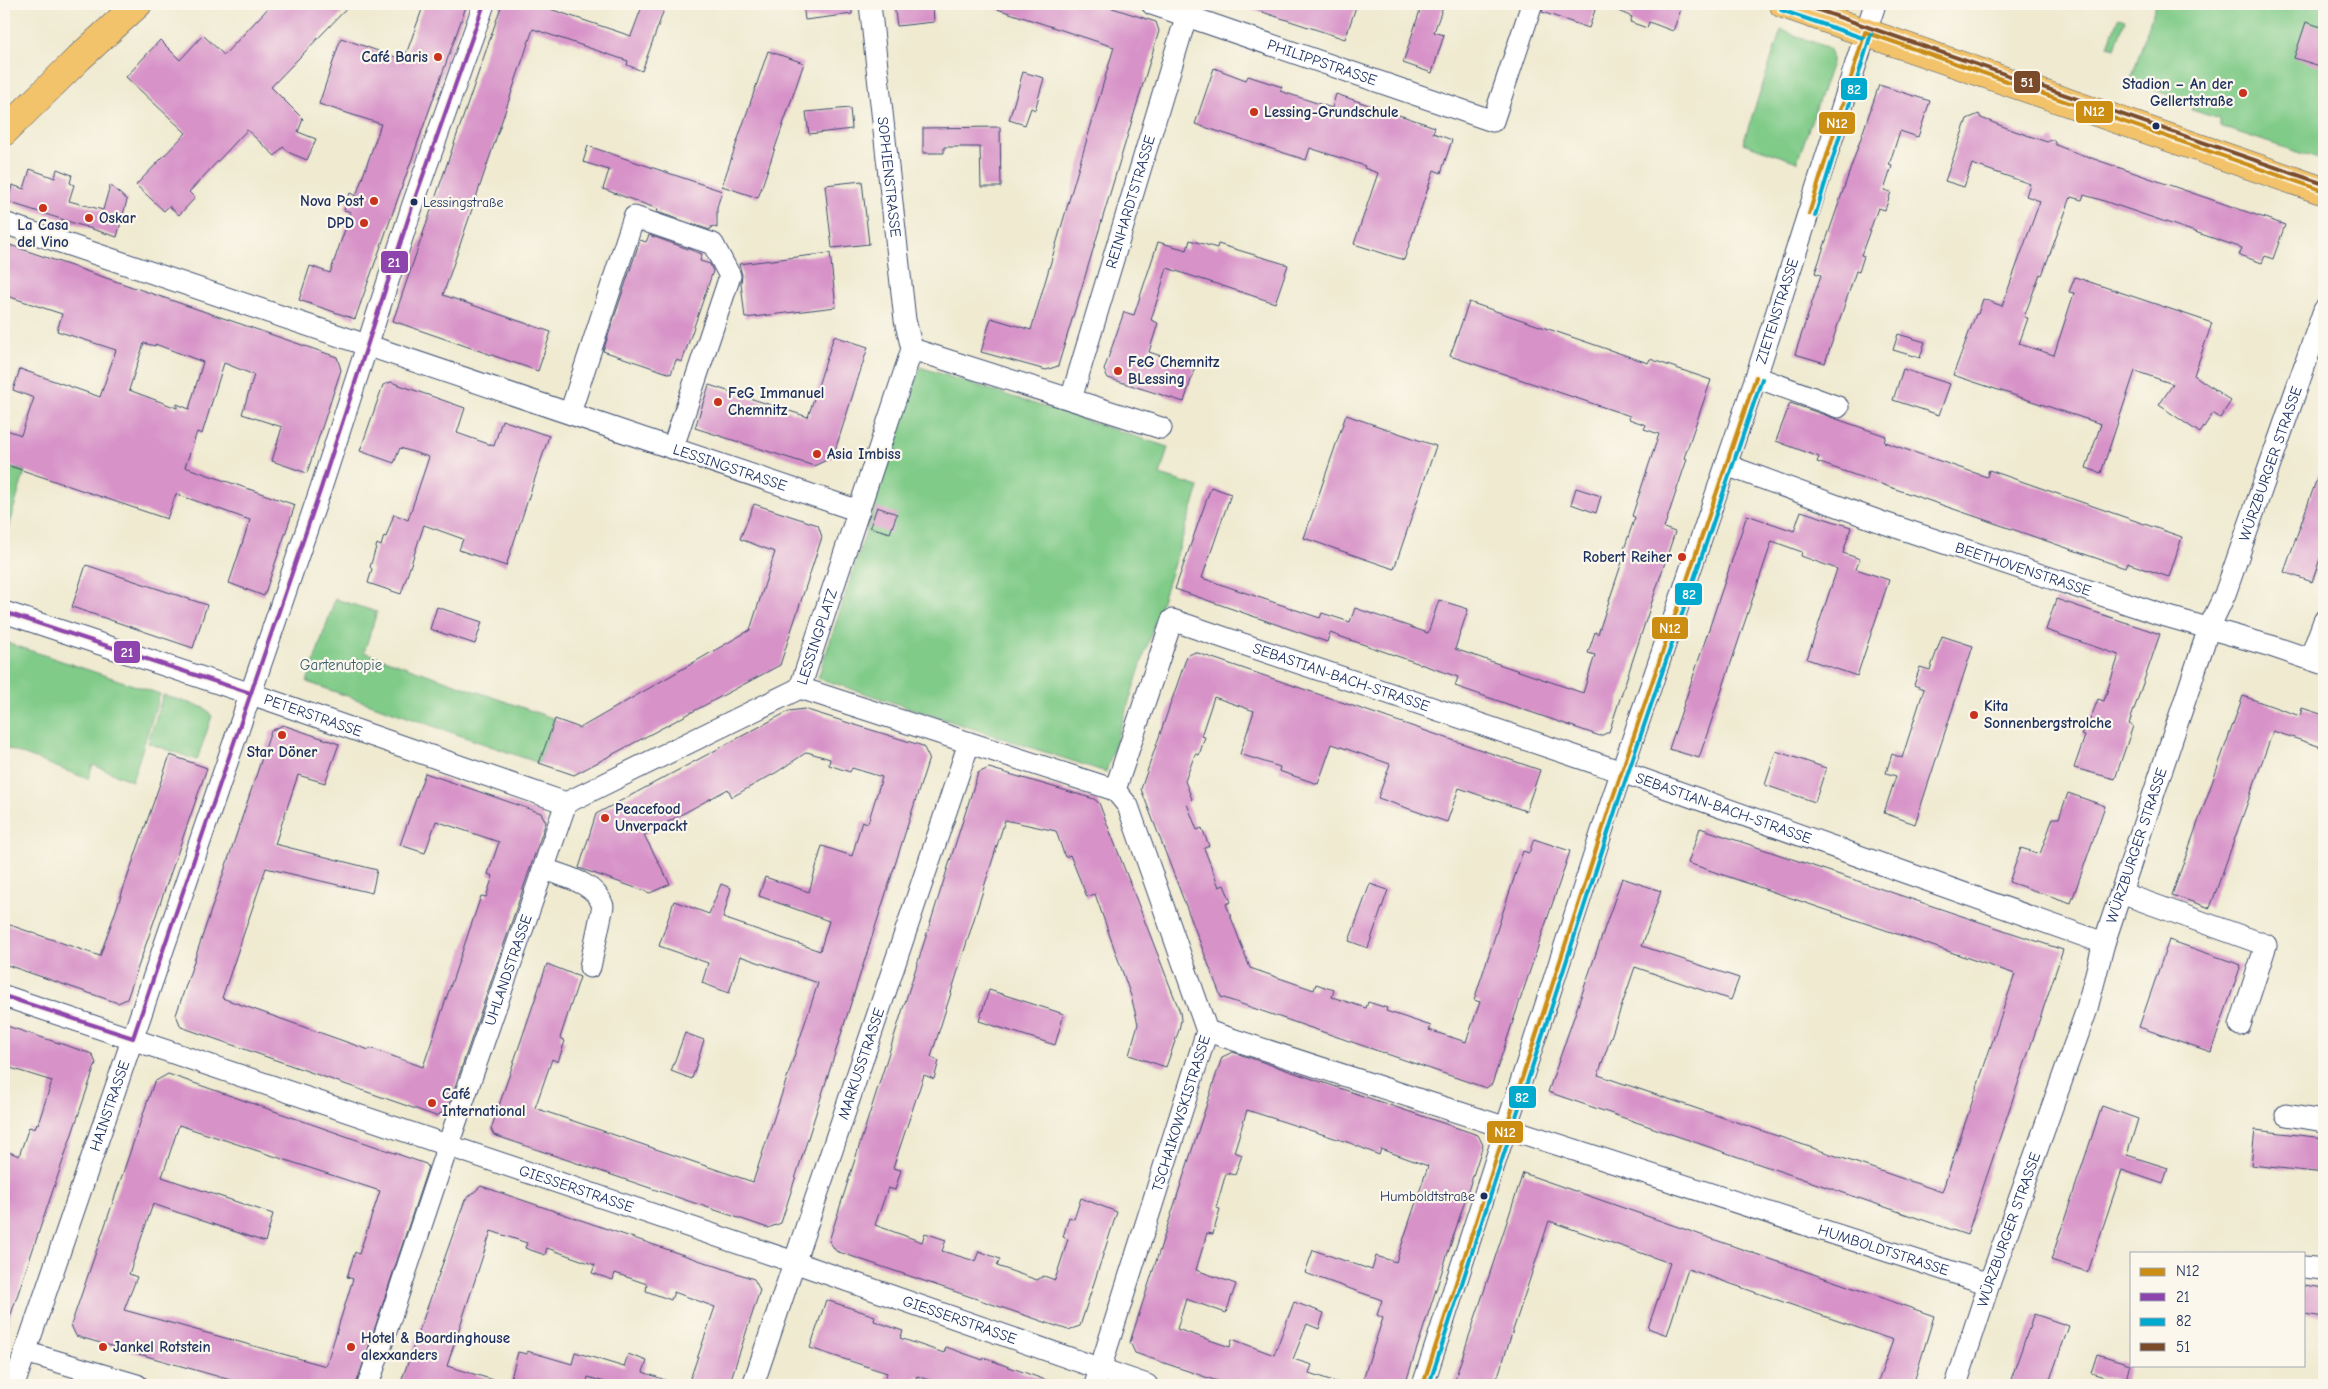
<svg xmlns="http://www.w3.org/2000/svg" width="2328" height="1389" viewBox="0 0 2328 1389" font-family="'Comic Neue',sans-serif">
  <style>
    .green { fill: #80cb88; stroke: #4e7d73 }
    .building { fill: #d792c8; fill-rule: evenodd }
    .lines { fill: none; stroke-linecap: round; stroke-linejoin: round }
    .minor-casing { stroke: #3b4b6f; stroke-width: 23 }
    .major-casing { stroke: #3b4b6f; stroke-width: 29 }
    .minor { stroke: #fff; stroke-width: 21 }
    .major { stroke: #f2c36a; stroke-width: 28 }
    .bus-1-casing { stroke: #fbf7ec; stroke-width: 8 }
    .bus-2-casing { stroke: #fbf7ec; stroke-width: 8 }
    .bus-3-casing { stroke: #fbf7ec; stroke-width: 8 }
    .bus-4-casing { stroke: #fbf7ec; stroke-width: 8 }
    .bus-1 { stroke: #cb8e13; stroke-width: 4 }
    .bus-2 { stroke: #8e44ad; stroke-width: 4 }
    .bus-3 { stroke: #00a9ce; stroke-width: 4 }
    .bus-4 { stroke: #7a4b2a; stroke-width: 4 }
    .poi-dot { fill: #c8321e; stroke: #fbf7ec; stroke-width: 2 }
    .bus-dot { fill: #1b2f5e; stroke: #fbf7ec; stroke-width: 2 }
    .labels { text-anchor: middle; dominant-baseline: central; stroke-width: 4.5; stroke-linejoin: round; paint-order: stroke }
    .bus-label { font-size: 14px; fill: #1b2f5e; stroke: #fbf7ec; text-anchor: start }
    .poi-label { font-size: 15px; font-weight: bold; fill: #1b2f5e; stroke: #fbf7ec; text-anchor: start }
    .street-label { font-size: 15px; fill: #1b2f5e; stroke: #fbf7ec }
    .park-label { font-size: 15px; fill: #395e6b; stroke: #fbf7ec }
    .line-badge { stroke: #fbf7ec; stroke-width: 2 }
    .badge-label { font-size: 14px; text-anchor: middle; font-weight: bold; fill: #fff }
  </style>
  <rect width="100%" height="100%" fill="#fbf7ec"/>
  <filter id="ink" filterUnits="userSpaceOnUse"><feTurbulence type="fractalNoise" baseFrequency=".02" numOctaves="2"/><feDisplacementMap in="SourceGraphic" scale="10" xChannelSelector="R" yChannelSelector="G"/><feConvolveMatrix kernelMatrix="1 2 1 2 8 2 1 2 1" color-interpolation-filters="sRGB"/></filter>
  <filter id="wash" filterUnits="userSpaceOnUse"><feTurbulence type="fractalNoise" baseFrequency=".0096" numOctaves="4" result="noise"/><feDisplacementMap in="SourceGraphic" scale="20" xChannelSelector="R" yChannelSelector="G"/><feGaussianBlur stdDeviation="1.12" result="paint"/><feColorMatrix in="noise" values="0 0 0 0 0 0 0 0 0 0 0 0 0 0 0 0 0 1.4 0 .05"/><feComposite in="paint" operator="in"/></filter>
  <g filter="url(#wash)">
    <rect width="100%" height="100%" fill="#efead0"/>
    <path class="green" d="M2156 4H2324V161L2219 126V119L2192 110V103L2130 82Z
      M2118 18 2125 20 2115 48 2108 46Z
      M1781 30 1829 48 1832 54V63L1797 162 1743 143Z
      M920 367 1168 447 1160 475 1199 487 1106 772 818 678Z
      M4 467 25 471 4 541Z
      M335 599 377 612 364 652 555 719 539 763 307 682Z
      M8 643 160 694 132 781 93 765 88 779 4 747V654Z
      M163 695 205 708 212 716 197 760 148 743Z"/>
    <g id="blocks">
      <path class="building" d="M272 4H351L271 87 303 119 298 132 316 139 307 160 290 153 283 147 275 156 247 130 189 192 195 198 179 215 169 206 164 211 136 185 186 133 126 77 160 40 180 60 203 35 224 55Z
        M424 4H467L355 319 299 300 310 266 330 273 351 212 344 210 350 193 356 196 381 124 319 104 341 38 404 60Z
        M502 4H535L631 36 643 4H666L642 71 627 65 628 61 533 29 443 295 551 332 538 371 393 321Z
        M803 4H852V14L805 20Z
        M894 4H933L934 22 897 26Z
        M992 4H1100L1156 22 1159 31 1058 366 1046 370 981 352 991 318 1031 330 1114 47 991 7Z
        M1247 4H1357L1345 39 1247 7Z
        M1422 4H1444L1434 32 1444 35 1432 73 1403 63Z
        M1544 4H1597L1589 28 1542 12Z
        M1602 4H1683L1673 31 1649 22 1647 28 1630 22 1632 17Z
        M2306 22 2324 28V54L2320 66 2294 58Z
        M768 51 804 63 758 198 722 186Z
        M1214 68 1246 80 1248 76 1282 87 1280 91 1332 108 1336 94 1435 127 1433 133 1452 140 1441 173 1434 170 1404 260 1354 244 1378 173 1364 168 1365 166 1310 148 1306 160 1195 124Z
        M1023 72 1044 78 1035 110 1031 108 1025 125 1009 120Z
        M1879 85 1930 101 1918 137 1900 131 1889 165 1892 166 1884 190 1891 192 1885 210 1878 208 1861 255 1864 256 1859 272 1856 271 1825 363 1795 354 1821 275 1815 273Z
        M850 108 852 129 809 134 806 112Z
        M1979 114 1981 118 2015 131 2047 142 2053 139 2056 145 2071 151 2285 225 2273 259 2265 256 2262 263 2239 255 2242 248 2098 199 2084 195 2082 200 2071 197 2042 275 2040 274 2024 317 2028 318 2019 344 2054 355 2074 293 2069 292 2075 277 2212 323 2194 375 2231 401 2220 418 2213 413 2200 433 2159 405 2173 384 2135 371 2101 473 2086 468 2101 424 1953 375 1976 314H1978L1983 299 2002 306 2040 201 2026 196 2030 184 1972 164 1964 187 1945 181 1967 119Z
        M1000 127 1001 187H981L980 147H944V153H923V128Z
        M588 146 722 191 717 207V228L712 226 710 230 657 212 658 209 603 189 609 170 583 162Z
        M30 169 55 178 57 169 72 175 70 183 74 185 69 201 103 210 110 185 127 200 117 237 8 202 12 185 24 189Z
        M862 181 869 244 832 248 825 185Z
        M649 235 702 254 700 261 710 264 713 271 682 362 676 360 671 374 603 351 640 240 646 242Z
        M1190 240 1217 248 1218 244 1288 265 1275 303 1167 268 1151 320 1158 323 1149 352 1195 367 1184 402 1108 378 1104 370 1124 312 1134 315 1158 242 1187 250Z
        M4 243 337 357 341 370 307 473 272 461 282 427 242 414 254 375 224 363 202 434 197 432 185 467 295 505 264 596 229 583 250 520 176 494 167 519 4 464V429L21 435 34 398 13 390 20 369 100 397 116 350 57 331 62 314 4 295ZM144 343 155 346V344L203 362 189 409 177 404V408L129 390Z
        M830 253 836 307 745 318 741 283 742 275 739 264Z
        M1469 302 1648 363 1650 359 1711 380 1684 458 1687 459 1664 528 1675 532 1609 732 1600 736 1455 686 1458 677 1330 633 1327 642 1175 589 1211 487 1231 494 1202 578 1320 618 1322 613 1350 622 1355 608 1428 633 1439 600 1468 609 1455 649 1583 693 1595 655 1588 653 1595 632 1598 634 1625 553 1623 552 1635 517 1632 516 1659 434 1644 429 1646 425 1629 419 1630 416 1450 356Z
        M1898 334 1925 342 1920 358 1893 350Z
        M834 336 868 347 833 457 814 466 695 428 709 385 808 417Z
        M1903 369 1950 384 1939 415 1893 400Z
        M391 382 465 408 457 433 494 446 502 420 549 436 506 566 459 550 463 539 424 525 401 594 368 583 372 569 370 567 377 544 381 546 384 536 386 537 394 514 408 520 429 457 400 448 394 463 360 451 383 385Z
        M1790 403 1886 436 1884 442 1987 477 1989 470 2182 537 2169 577 2127 563 2125 568 1817 462 1819 457 1776 441Z
        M1346 415 1436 446 1394 569 1304 538Z
        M2322 464H2324V547L2312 582 2284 572Z
        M1576 488 1601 496 1596 513 1571 504Z
        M754 504 818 525 822 537 780 665 574 775 539 763 555 719 580 728 750 630 775 552 740 539Z
        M877 507 897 514 890 533 870 527Z
        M1801 511 1851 527 1843 553 1860 559 1856 569 1889 580 1857 676 1807 659 1837 569 1801 556 1802 552 1772 541 1699 758 1669 749 1747 515 1794 531Z
        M86 565 207 605 193 648 72 607Z
        M2056 599 2160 634 2129 724 2133 726 2115 779 2074 768 2085 736 2081 735 2087 718 2090 720 2098 699 2104 701 2119 655 2046 630Z
        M437 607 482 622 475 644 430 629Z
        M1942 636 1973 646 1915 824 1884 813 1896 776 1886 773 1892 754 1902 758 1924 689 1914 685 1920 667 1930 670Z
        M1195 652 1540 770 1526 811 1459 788 1447 822 1378 798 1390 764 1332 744 1318 784 1279 771 1280 767 1240 754 1254 711 1214 697 1201 736 1205 737 1199 755 1195 754 1185 781 1192 799 1187 804 1197 830 1202 828 1209 846 1204 848 1219 887 1224 885 1231 902 1226 904 1250 968 1314 990 1316 984 1334 990 1332 997 1366 1008 1368 1002 1387 1008 1386 1011 1431 1026 1429 1030 1466 1042 1480 1002 1474 1000 1523 851 1529 853 1534 839 1570 851 1492 1084 1486 1088 1221 997 1141 789 1187 656Z
        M2243 696 2300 716 2302 708 2324 715V748L2273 731 2210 908 2172 895Z
        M804 709 923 746 929 758 781 1223 768 1228 494 1135 491 1129 547 964 580 977 560 1038 565 1041 558 1062 552 1059 535 1108 753 1182 818 983 740 956 729 993 702 983 708 963 659 946 674 901 709 914 721 884 731 888 723 918 820 951 829 921 759 896 765 877 809 892 822 846 852 856 862 821 868 823 882 777 852 768 850 772 829 765 830 759 807 752 777 772 732 797 728 789 644 835 670 884 650 893 579 868 596 814 789 711Z
        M283 725 339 744 325 783 298 775 275 844 377 870 372 893 266 868 222 998 369 1050 370 1048 423 1067 481 896 486 897 493 876 488 874 499 842 436 821 425 853 400 845 425 773 541 813 546 822 447 1110 436 1116 181 1027 176 1015 271 731Z
        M1776 751 1826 768 1815 802 1765 785Z
        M170 755 207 768 127 999 118 1003 4 964V923L100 956Z
        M989 768 1094 799 1099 803 1180 1012 1181 1020 1179 1030 1166 1067 1129 1055 1138 1024 1131 996 1095 894 1087 897 1070 855 1065 857 1056 831 1005 820 931 1057 939 1061 934 1079 924 1075 893 1168 901 1170 895 1190 888 1188 875 1225 922 1242 925 1233 946 1240 942 1251 975 1261 979 1251 1000 1259 997 1266 1037 1280 1044 1276 1055 1280 1068 1239 1063 1237 1069 1217 1074 1219 1081 1198 1117 1212 1080 1326 1068 1330 836 1251 829 1241 978 773Z
        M2068 793 2105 806 2071 903 2009 882 2021 848 2040 854 2053 818H2059Z
        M1700 828 2063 950 1967 1235 1548 1092 1622 878 1661 891 1642 946 1739 978 1731 1000 1635 967 1598 1075 1942 1192 2015 974 1688 863Z
        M1370 884 1388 890 1368 948 1349 941Z
        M2169 940 2241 965 2211 1052 2139 1027Z
        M989 990 1064 1014 1055 1045 979 1021Z
        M4 1025 92 1054 96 1063 7 1326 4 1325V1150L19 1156 29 1127 35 1129 37 1123 38 1124 52 1081 4 1066Z
        M685 1033 704 1040 692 1079 671 1071Z
        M1233 1052 1478 1135 1483 1145 1405 1385H1361L1383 1318 1377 1315 1382 1300 1305 1273 1313 1250 1372 1270 1376 1256 1396 1262 1428 1166 1381 1149 1379 1155 1350 1143 1247 1110 1234 1152 1242 1155 1235 1175 1226 1173 1216 1208 1220 1209 1213 1234 1207 1233 1196 1270 1236 1284 1226 1313 1186 1299 1177 1329 1230 1347 1232 1339 1274 1355 1294 1302 1324 1313 1319 1329 1307 1324 1293 1359 1312 1365 1309 1373 1339 1383 1338 1385H1229L1135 1353 1130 1342 1222 1057Z
        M168 1074 426 1164 428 1167 356 1385H248L76 1336 71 1325 154 1082ZM179 1125 380 1191 359 1254 355 1252 347 1277 353 1279 326 1366 124 1310 137 1277 129 1274 153 1204 265 1242 273 1214 162 1177Z
        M2102 1106 2138 1119 2127 1155 2168 1168 2163 1184 2122 1170 2088 1272 2051 1260Z
        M2255 1130 2324 1138V1173L2251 1165Z
        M1523 1173 1934 1316 1913 1385H1877L1893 1340 1688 1269 1667 1335 1648 1328 1670 1263 1549 1221 1495 1385H1453Z
        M481 1186 754 1279 760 1290 729 1385H688L715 1307 674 1292 671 1300 646 1291 647 1284 615 1273 613 1280 592 1273 595 1265 547 1248 545 1255 525 1248 527 1243 491 1231 447 1366 497 1381 496 1385H400L465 1200Z
        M2304 1285 2324 1288V1317L2304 1314Z
        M826 1300 875 1316 874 1321 903 1331 900 1338 944 1353 946 1347 983 1360 984 1358 1054 1383 1053 1385H944L917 1376 914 1385H883L887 1373 810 1348Z
        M2034 1314 2069 1326 2048 1385H2009Z
        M527 1351 572 1364 575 1352 624 1367 628 1354 647 1361 643 1372 673 1383V1385H615L588 1377 586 1385H509L518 1352 527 1354Z
        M2097 1354 2130 1364 2125 1383 2091 1373Z"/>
    </g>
  </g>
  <g filter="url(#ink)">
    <use href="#blocks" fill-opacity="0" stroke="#3b4b6f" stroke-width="1"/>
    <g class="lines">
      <g class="minor-casing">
        <g id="minor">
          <path id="s1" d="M870 4 905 320 912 349"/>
          <path id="s2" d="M1152 4 1493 121 1532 4"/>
          <path id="s3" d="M4 223 859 511"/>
          <path d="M912 349 1161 428"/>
          <path d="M1756 377 1838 407"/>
          <path id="s4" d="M1071 399 1190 4"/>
          <path d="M570 413 634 217 713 244 730 276 673 447"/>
          <path id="s5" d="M1726 465 1884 523 2162 615 2271 646 2324 664"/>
          <path id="s6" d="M4 612 275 702 566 803"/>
          <path d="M2310 659 2324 621"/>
          <path id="s7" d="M800 688 912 349"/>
          <path d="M800 688 1115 790"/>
          <path id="s8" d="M1115 790 1172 620 1622 772 2104 943"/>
          <path d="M544 869C565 877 595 882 603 906L590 967"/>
          <path d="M2121 893 2266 945 2240 1025"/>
          <path id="s9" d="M4 996 794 1262 1147 1385"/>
          <path id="s10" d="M1207 1031 1989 1284"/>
          <path d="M2286 1115 2324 1121"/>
          <path d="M2304 1267 2324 1269"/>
          <path d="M25 1352 137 1385"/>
          <path id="s11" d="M14 1385 321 488 413 204 484 4"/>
          <path id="s12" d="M368 1385 448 1145 566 803 800 688"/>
          <path id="s13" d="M753 1385 969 743"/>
          <path id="s14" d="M1095 1385 1207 1031 1128 806 1115 790"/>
          <path id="s15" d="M1423 1385 1612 800 1756 377 1875 4"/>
          <path id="s16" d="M1956 1385 1989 1284 2086 1012 2104 943 2209 628 2225 594 2324 310"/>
        </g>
      </g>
      <g class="major-casing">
        <path id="major" d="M1783 4 2324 191
          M4 132 79 58 138 4"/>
      </g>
      <use href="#minor" class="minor"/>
      <use href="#major" class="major"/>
      <g class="bus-1-casing">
        <path id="bus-1" d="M1865 32 2324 191
          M1809 214 1865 32
          M1423 1385 1612 800 1756 377"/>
      </g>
      <g class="bus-2-casing">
        <path id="bus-2" d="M4 612 250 693
          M4 996 133 1038
          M133 1038 321 488 413 204 484 4"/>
      </g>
      <g class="bus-3-casing">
        <path id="bus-3" d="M1781 10 1863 38
          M1815 216 1871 34
          M1429 1385 1618 802 1762 379"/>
      </g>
      <g class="bus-4-casing">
        <path id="bus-4" d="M1801 4 2324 184"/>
      </g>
      <use href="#bus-1" class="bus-1"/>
      <use href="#bus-2" class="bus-2"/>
      <use href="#bus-3" class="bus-3"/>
      <use href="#bus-4" class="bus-4"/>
    </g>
  </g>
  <g class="poi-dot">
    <circle cx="438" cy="57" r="5"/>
    <circle cx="2243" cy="93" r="5"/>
    <circle cx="1254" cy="112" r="5"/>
    <circle cx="374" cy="201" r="5"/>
    <circle cx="43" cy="208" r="5"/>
    <circle cx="89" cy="218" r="5"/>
    <circle cx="364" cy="223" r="5"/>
    <circle cx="1118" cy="371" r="5"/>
    <circle cx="718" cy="402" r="5"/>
    <circle cx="817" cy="454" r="5"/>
    <circle cx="1682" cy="557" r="5"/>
    <circle cx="1974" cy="715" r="5"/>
    <circle cx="282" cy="735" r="5"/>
    <circle cx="605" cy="818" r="5"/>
    <circle cx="432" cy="1103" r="5"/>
    <circle cx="103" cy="1347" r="5"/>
    <circle cx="351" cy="1347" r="5"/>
  </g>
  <g class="bus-dot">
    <circle cx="2156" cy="126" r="4.5"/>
    <circle cx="414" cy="202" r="4.5"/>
    <circle cx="1484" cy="1196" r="4.5"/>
  </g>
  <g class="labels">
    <g class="bus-label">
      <text x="423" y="202">Lessingstraße</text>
      <text x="1475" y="1196" text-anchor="end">Humboldtstraße</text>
    </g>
    <g class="poi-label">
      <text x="428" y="57" text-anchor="end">Café Baris</text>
      <text x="2233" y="84" text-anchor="end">Stadion – An der<tspan x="2233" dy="17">Gellertstraße</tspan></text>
      <text x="1264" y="112">Lessing-Grundschule</text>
      <text x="364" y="201" text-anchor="end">Nova Post</text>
      <text x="99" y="218">Oskar</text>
      <text x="354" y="223" text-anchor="end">DPD</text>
      <text x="43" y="225" text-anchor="middle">La Casa<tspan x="43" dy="17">del Vino</tspan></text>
      <text x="1128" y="362">FeG Chemnitz<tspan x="1128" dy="17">BLessing</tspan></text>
      <text x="728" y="393">FeG Immanuel<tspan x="728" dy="17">Chemnitz</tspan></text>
      <text x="827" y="454">Asia Imbiss</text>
      <text x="1672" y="557" text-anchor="end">Robert Reiher</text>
      <text x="1984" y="706">Kita<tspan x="1984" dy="17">Sonnenbergstrolche</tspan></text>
      <text x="282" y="752" text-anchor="middle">Star Döner</text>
      <text x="615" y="809">Peacefood<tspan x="615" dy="17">Unverpackt</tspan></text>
      <text x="442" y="1094">Café<tspan x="442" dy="17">International</tspan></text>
      <text x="361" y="1338">Hotel &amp; Boardinghouse<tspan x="361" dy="17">alexxanders</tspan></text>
      <text x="113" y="1347">Jankel Rotstein</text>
    </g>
    <g class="street-label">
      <text stroke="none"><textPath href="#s2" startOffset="180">PHILIPPSTRASSE</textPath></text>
      <text stroke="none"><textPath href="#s1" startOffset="174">SOPHIENSTRASSE</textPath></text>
      <text stroke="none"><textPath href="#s4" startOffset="206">REINHARDTSTRASSE</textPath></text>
      <text stroke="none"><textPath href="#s15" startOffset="1131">ZIETENSTRASSE</textPath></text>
      <text stroke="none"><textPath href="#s16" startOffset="974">WÜRZBURGER STRASSE</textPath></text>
      <text stroke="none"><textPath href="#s3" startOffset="766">LESSINGSTRASSE</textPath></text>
      <text stroke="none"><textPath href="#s5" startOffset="315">BEETHOVENSTRASSE</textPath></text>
      <text stroke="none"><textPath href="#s7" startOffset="54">LESSINGPLATZ</textPath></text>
      <text stroke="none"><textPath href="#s8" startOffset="358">SEBASTIAN-BACH-STRASSE</textPath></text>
      <text stroke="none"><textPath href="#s6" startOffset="326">PETERSTRASSE</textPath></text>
      <text stroke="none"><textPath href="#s8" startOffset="762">SEBASTIAN-BACH-STRASSE</textPath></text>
      <text stroke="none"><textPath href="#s16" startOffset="569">WÜRZBURGER STRASSE</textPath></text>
      <text stroke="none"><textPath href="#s12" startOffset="438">UHLANDSTRASSE</textPath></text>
      <text stroke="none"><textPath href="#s13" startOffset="339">MARKUSSTRASSE</textPath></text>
      <text stroke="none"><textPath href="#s11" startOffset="295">HAINSTRASSE</textPath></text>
      <text stroke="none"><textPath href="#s14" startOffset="285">TSCHAIKOWSKISTRASSE</textPath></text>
      <text stroke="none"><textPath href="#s9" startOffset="604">GIESSERSTRASSE</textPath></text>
      <text stroke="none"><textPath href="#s16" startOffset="164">WÜRZBURGER STRASSE</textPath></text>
      <text stroke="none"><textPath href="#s10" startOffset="711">HUMBOLDTSTRASSE</textPath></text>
      <text stroke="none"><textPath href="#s9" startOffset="1009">GIESSERSTRASSE</textPath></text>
    </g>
    <g class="park-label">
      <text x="341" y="665">Gartenutopie</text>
    </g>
  </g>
  <g class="line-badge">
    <rect x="2013" y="70" width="28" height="24" rx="5" fill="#7a4b2a"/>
    <rect x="1840" y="77" width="28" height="24" rx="5" fill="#00a9ce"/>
    <rect x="2075" y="100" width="39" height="24" rx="5" fill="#cb8e13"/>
    <rect x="1818" y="111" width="38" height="24" rx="5" fill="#cb8e13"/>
    <rect x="380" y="250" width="29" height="24" rx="5" fill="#8e44ad"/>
    <rect x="1674" y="582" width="29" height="24" rx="5" fill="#00a9ce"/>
    <rect x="1651" y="616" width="38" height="24" rx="5" fill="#cb8e13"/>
    <rect x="113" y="640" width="28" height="24" rx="5" fill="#8e44ad"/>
    <rect x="1508" y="1085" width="29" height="24" rx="5" fill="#00a9ce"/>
    <rect x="1486" y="1120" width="38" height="24" rx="5" fill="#cb8e13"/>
  </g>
  <g class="badge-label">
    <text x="2027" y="87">51</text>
    <text x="1854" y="94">82</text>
    <text x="2094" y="116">N12</text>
    <text x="1837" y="128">N12</text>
    <text x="394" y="267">21</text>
    <text x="1689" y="599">82</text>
    <text x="1670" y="633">N12</text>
    <text x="127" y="657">21</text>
    <text x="1522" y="1102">82</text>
    <text x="1505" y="1137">N12</text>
  </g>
  <rect width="2328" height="1389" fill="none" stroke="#fbf7ec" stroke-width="20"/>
  <rect x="2130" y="1252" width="175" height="115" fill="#fbf7ec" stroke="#a1a7b3"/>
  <rect x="2140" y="1268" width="25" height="8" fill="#cb8e13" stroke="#a1a7b3"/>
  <text x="2176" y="1276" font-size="15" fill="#1b2f5e">N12</text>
  <rect x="2140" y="1293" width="25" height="8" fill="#8e44ad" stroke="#a1a7b3"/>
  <text x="2176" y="1302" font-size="15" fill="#1b2f5e">21</text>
  <rect x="2140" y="1318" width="25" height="8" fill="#00a9ce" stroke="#a1a7b3"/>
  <text x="2176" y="1326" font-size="15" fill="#1b2f5e">82</text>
  <rect x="2140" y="1343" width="25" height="8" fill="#7a4b2a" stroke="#a1a7b3"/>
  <text x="2176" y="1352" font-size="15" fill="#1b2f5e">51</text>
</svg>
